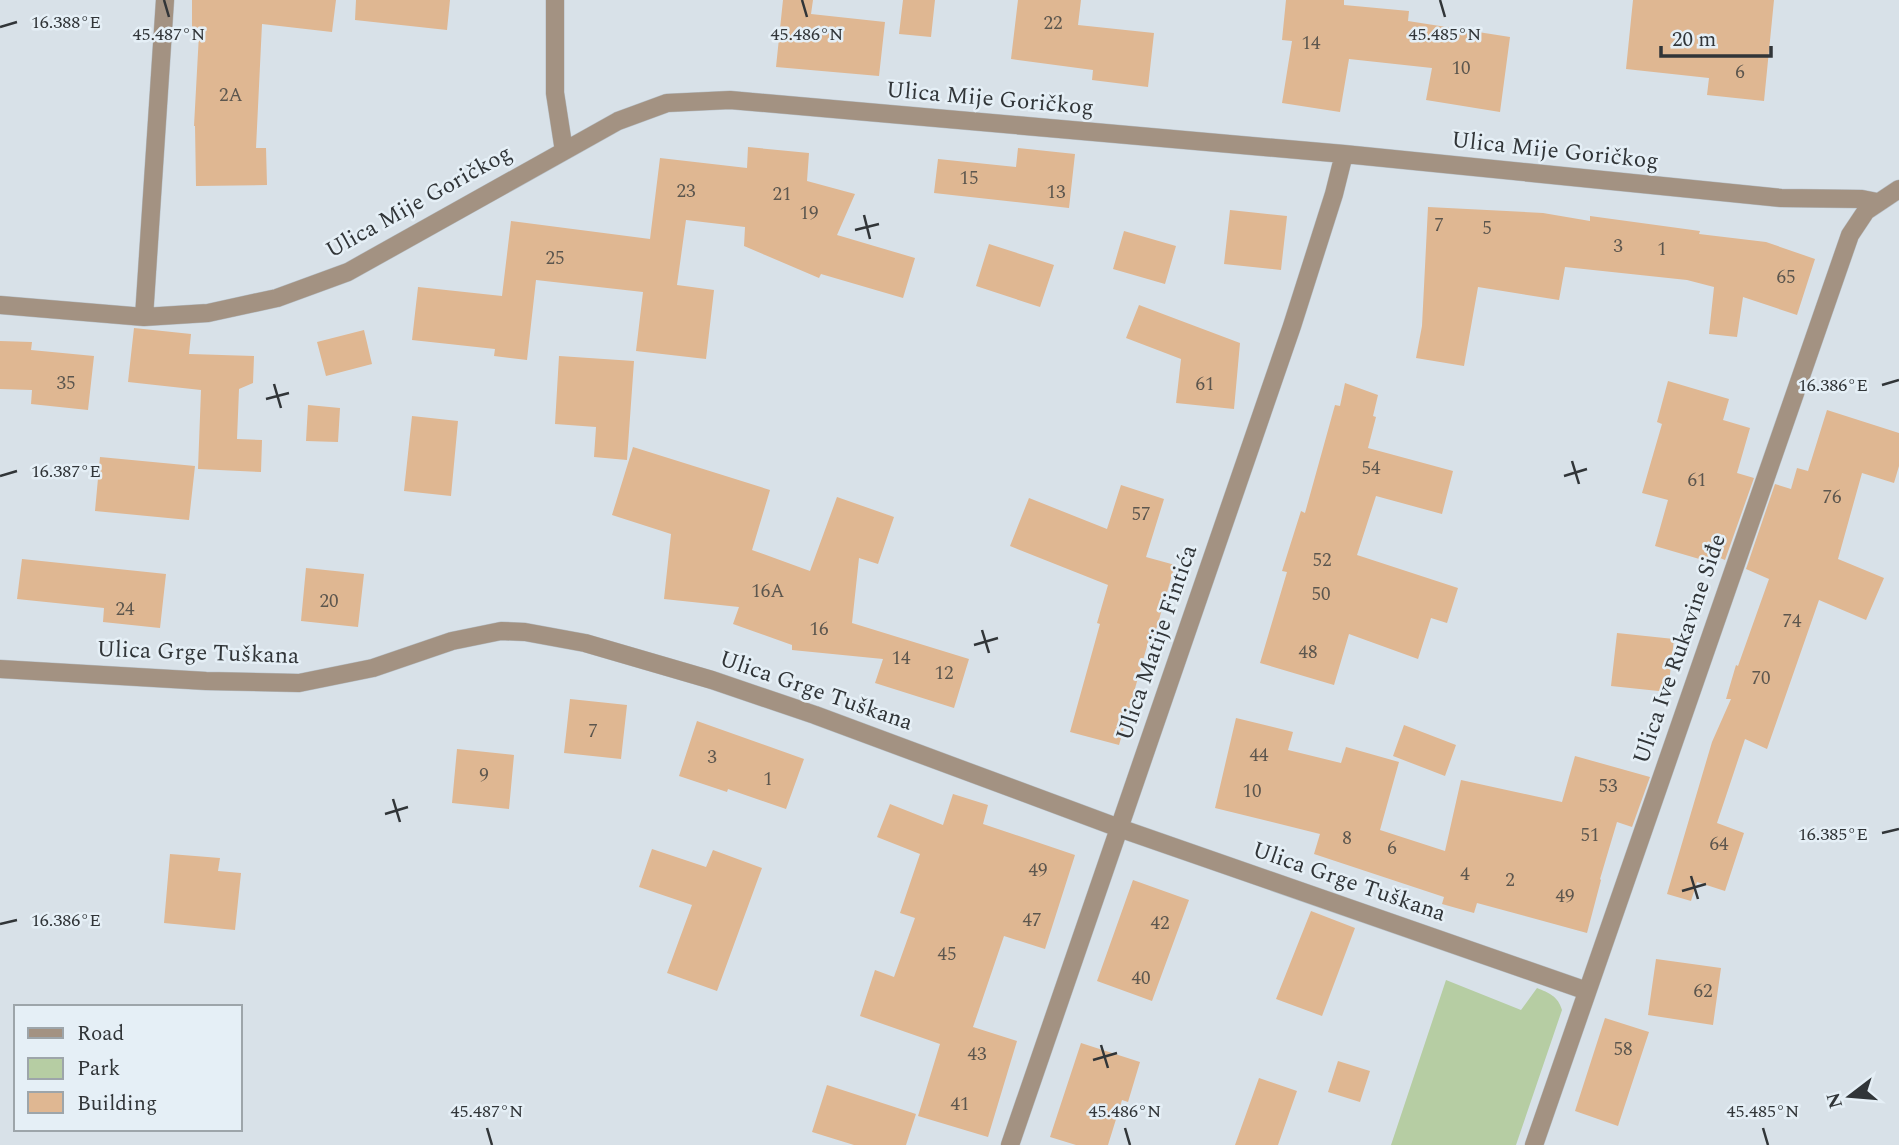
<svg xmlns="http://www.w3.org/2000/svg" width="1899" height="1145" viewBox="0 0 1899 1145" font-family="Spectral,serif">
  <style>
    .green { fill: #b6cda3 }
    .building { fill: #dfb792 }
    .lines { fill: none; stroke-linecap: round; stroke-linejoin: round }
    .minor-casing { stroke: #b7bfc5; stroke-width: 19 }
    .minor { stroke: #a39282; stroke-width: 18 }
    .ticks { fill: none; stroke: #313538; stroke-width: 2.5 }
    .labels { text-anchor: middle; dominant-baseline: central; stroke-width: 5; stroke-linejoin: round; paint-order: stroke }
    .number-label { font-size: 19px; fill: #5c564e }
    .street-label { font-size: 23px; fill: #313538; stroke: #e5eff6 }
    .ticks-label { font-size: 18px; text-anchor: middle; fill: #313538; stroke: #e5eff6; stroke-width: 5; stroke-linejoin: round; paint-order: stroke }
  </style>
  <rect width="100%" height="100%" fill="#d8e1e8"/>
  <path class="green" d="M1446 980 1521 1010 1537 988C1549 993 1558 996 1562 1010L1516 1145H1391Z"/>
  <path class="building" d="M192 0H336L332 32 262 24 256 148H266L267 185 196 186 195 126H194L199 34H192Z
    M356 0H450L447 30 355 20Z
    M783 0H813L811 14 885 22 879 76 776 67Z
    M903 0H935L931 37 899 34Z
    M1018 0H1081L1078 25 1154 33 1148 87 1092 80 1093 70 1011 59Z
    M1286 0H1344V5L1409 11 1408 21 1510 37 1500 112 1426 100 1432 68 1349 59 1340 112 1282 103 1292 41 1282 40Z
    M1633 0H1774L1764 101 1707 95 1709 78 1626 69Z
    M748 147 809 153 807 181 855 194 837 235 915 258 903 298 821 274 819 278 744 246 745 227 686 220 677 285 714 290 706 359 636 351 643 292 536 280 527 360 494 356 495 349 412 340 418 287 502 296 511 221 650 239 660 158 747 168Z
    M1018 148 1075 154 1069 208 934 193 938 159 1016 167Z
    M1428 207 1543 213 1590 221V216L1700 231 1699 234 1766 242 1815 259 1797 315 1743 297 1737 337 1709 334 1714 287 1687 280 1565 267 1559 300 1478 287 1464 366 1416 358 1422 326Z
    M1230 210 1287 216 1281 270 1224 264Z
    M1124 231 1176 246 1165 284 1113 269Z
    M989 244 1054 265 1040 307 976 286Z
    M1139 305 1240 343 1234 409 1176 403 1181 359 1126 338Z
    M134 328 191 334 189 354 254 356 253 383 239 389 237 439 262 440 261 472 198 469 201 390 128 382Z
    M364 330 372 364 326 376 317 342Z
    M0 341 32 342 31 350 94 356 88 410 31 404 32 390 0 389Z
    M559 356 634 361 627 460 594 457 596 427 555 424Z
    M1668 381 1729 399 1723 420 1750 428 1737 473 1754 478 1725 560 1715 556 1713 563 1655 546 1668 500 1642 493 1662 424 1657 422Z
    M1345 383 1378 395 1373 416 1376 417 1368 448 1453 471 1442 514 1376 496 1357 555 1458 588 1447 623 1431 618 1418 659 1349 634 1334 685 1260 663 1287 572 1282 571 1301 511 1305 513 1335 405 1340 406Z
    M308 405 340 408 338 442 306 441Z
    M1827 410 1899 433V466L1894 483 1862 473 1838 559 1884 578 1866 620 1819 600 1767 749 1745 739 1717 823 1744 833 1725 891 1697 882 1691 901 1667 894 1712 742 1731 699H1726L1736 665 1738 666 1769 579 1746 569 1775 484 1791 489 1797 468 1808 471Z
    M412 416 458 421 451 496 404 491Z
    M633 447 770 490 752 550 810 571 837 497 894 517 878 564 859 558 852 623 969 659 954 708 875 683 883 659 792 650V645L733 624 739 607 664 599 671 534 612 515Z
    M100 457 195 466 189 520 95 511Z
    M1121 485 1164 499 1146 557 1175 565 1153 640 1149 639 1119 745 1070 732 1100 624 1097 623 1108 585 1010 546 1029 498 1107 529Z
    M22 559 166 574 160 628 103 622 104 608 17 599Z
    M306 568 364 574 358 627 301 621Z
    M1617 633 1674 639 1668 692 1611 686Z
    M570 699 627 705 621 759 564 753Z
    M1236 718 1293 732 1288 750 1341 763 1346 747 1399 762 1380 830 1445 851 1461 780 1562 802 1575 756 1650 777 1632 827 1617 822 1600 879 1601 880 1587 933 1477 903 1474 913 1442 904 1444 897 1314 854 1320 834 1215 808Z
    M697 721 804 759 786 809 728 789 727 792 679 776Z
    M1404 725 1456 745 1445 776 1393 756Z
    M457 749 514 755 509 809 452 803Z
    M953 794 988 805 983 824 1075 855 1045 949 1004 936 973 1027 1017 1041 988 1137 918 1116 940 1044 860 1016 875 970 894 977 915 918 900 913 920 854 877 837 890 804 943 825Z
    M652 849 706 867 713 850 762 868 717 991 667 973 692 905 639 887Z
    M170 854 220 858 218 871 241 873 235 930 164 923Z
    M1133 880 1189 900 1152 1001 1097 981Z
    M1311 911 1355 928 1322 1016 1276 999Z
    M1656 959 1721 968 1713 1025 1648 1015Z
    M1605 1018 1649 1032 1618 1126 1575 1111Z
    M1081 1043 1140 1062 1128 1102 1122 1100 1108 1145H1076L1050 1137Z
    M1338 1061 1370 1071 1360 1102 1328 1092Z
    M1259 1078 1297 1091 1278 1145H1235Z
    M827 1085 916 1114 906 1145H854L812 1132Z"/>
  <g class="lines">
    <g class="minor-casing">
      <path id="minor" d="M555 0V93L564 151
        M0 305 144 317 208 313 277 298 348 272 618 121 667 103 730 100 1344 154 1781 198 1862 199 1877 202
        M144 317 165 0
        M0 669 206 681 299 683 373 668 452 641 501 631 525 632 585 643 712 680 815 715 1119 828 1587 991
        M1010 1145 1292 326 1334 194 1344 154
        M1534 1145 1850 235 1866 211 1899 189"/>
    </g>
    <use href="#minor" class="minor"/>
  </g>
  <path class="ticks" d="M164 0 169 17M802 0 807 17M1440 0 1445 17M0 27 17 22M864 215 870 239M855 230 879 224M274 384 281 408M1882 385 1899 380M266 399 289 393M1572 461 1579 484M0 476 17 471M1564 476 1587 469M982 630 989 653M974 645 998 638M393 799 400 822M385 814 408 807M1882 833 1899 829M1691 876 1698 899M1682 891 1706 884M0 924 17 920M1101 1045 1108 1068M1093 1060 1117 1053M487 1128 492 1145M1125 1128 1130 1145M1763 1128 1768 1145"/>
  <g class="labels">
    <g class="number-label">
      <text x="1053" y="23">22</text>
      <text x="1311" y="43">14</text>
      <text x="1461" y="68">10</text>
      <text x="1740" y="72">6</text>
      <text x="231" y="95">2A</text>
      <text x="969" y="178">15</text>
      <text x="686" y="191">23</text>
      <text x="1056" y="192">13</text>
      <text x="782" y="194">21</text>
      <text x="809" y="213">19</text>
      <text x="1439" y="225">7</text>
      <text x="1487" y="228">5</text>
      <text x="1618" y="246">3</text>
      <text x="1662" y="249">1</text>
      <text x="555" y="258">25</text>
      <text x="1786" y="277">65</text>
      <text x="66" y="383">35</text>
      <text x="1205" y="384">61</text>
      <text x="1371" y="468">54</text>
      <text x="1697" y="480">61</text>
      <text x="1832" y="497">76</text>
      <text x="1141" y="514">57</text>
      <text x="1322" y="560">52</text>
      <text x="768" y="591">16A</text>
      <text x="1321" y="594">50</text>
      <text x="329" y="601">20</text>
      <text x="125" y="609">24</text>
      <text x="1792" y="621">74</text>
      <text x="819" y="629">16</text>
      <text x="1308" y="652">48</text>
      <text x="901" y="658">14</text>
      <text x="944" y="673">12</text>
      <text x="1761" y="678">70</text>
      <text x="593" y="731">7</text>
      <text x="1259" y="755">44</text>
      <text x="712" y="757">3</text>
      <text x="484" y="775">9</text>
      <text x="768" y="779">1</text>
      <text x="1608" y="786">53</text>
      <text x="1252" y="791">10</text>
      <text x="1590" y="835">51</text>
      <text x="1347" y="838">8</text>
      <text x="1719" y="844">64</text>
      <text x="1392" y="848">6</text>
      <text x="1038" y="870">49</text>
      <text x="1465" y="874">4</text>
      <text x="1510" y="880">2</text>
      <text x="1565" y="896">49</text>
      <text x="1032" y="920">47</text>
      <text x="1160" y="923">42</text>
      <text x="947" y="954">45</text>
      <text x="1141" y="978">40</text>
      <text x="1703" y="991">62</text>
      <text x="1623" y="1049">58</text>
      <text x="977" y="1054">43</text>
      <text x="960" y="1104">41</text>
    </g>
    <g class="street-label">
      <text transform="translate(990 99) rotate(5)">Ulica Mije Goričkog</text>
      <text transform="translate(1555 151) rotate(6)">Ulica Mije Goričkog</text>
      <text transform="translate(419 202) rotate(-29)">Ulica Mije Goričkog</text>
      <text transform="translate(1157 643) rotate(-71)">Ulica Matije Fintića</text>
      <text transform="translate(1680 649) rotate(-71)">Ulica Ive Rukavine Siđe</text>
      <text transform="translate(198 653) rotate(2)">Ulica Grge Tuškana</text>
      <text transform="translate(816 691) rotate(19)">Ulica Grge Tuškana</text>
      <text transform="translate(1349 882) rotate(19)">Ulica Grge Tuškana</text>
    </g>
  </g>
  <g class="ticks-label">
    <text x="66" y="28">16.388°E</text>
    <text x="169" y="40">45.487°N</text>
    <text x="807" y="40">45.486°N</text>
    <text x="1445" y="40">45.485°N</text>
    <text x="1833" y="391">16.386°E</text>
    <text x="66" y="477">16.387°E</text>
    <text x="1833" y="840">16.385°E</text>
    <text x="66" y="926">16.386°E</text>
    <text x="487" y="1117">45.487°N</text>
    <text x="1125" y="1117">45.486°N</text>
    <text x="1763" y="1117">45.485°N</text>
  </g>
  <rect x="14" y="1005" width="228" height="126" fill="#e5eff6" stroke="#9da5aa" stroke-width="2"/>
  <rect x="28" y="1028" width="35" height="10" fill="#a39282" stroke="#9da5aa" stroke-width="2"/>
  <text x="77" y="1040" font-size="21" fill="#313538">Road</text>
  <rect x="28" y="1058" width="35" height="21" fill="#b6cda3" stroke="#9da5aa" stroke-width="2"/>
  <text x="77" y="1075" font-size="21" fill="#313538">Park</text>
  <rect x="28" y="1092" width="35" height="21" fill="#dfb792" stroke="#9da5aa" stroke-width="2"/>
  <text x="77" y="1110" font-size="21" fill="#313538">Building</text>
  <g transform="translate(1850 1096) rotate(254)" stroke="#e5eff6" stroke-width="5" paint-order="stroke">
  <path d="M0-5L12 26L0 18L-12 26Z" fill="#313538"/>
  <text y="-10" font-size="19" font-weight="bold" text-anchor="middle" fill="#313538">N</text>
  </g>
  <path d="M1661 46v10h110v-10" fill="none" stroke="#313538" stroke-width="3.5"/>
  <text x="1672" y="46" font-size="21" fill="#313538" stroke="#e5eff6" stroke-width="5" paint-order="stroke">20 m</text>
</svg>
